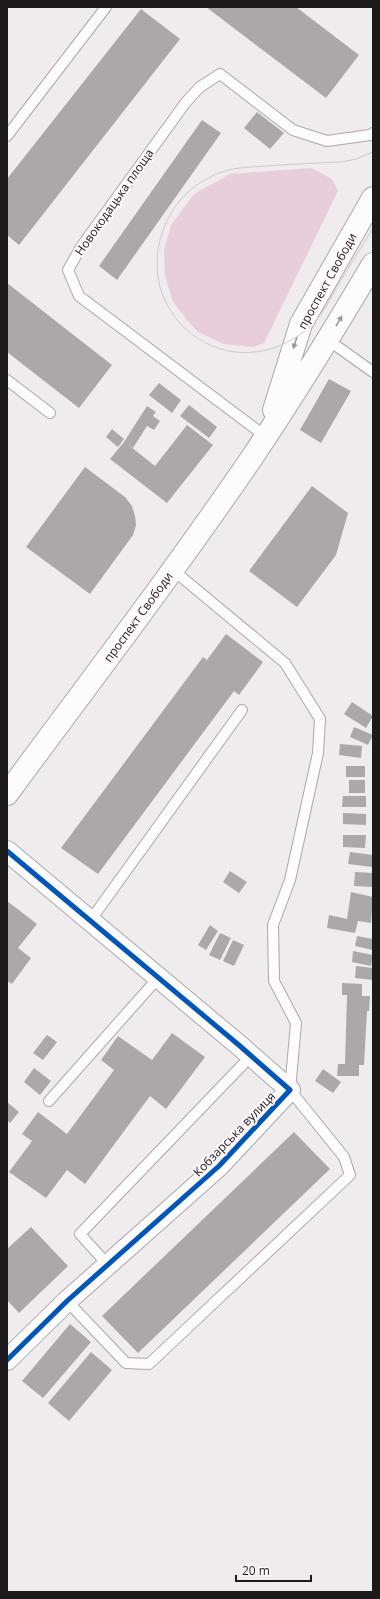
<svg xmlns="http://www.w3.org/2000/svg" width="380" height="1599" viewBox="0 0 380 1599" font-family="'Open Sans',sans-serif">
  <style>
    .green { fill: #e8cedb }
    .building { fill: #aca8aa }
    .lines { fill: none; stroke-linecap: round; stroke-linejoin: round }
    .service-casing { stroke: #aba7a9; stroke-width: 12 }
    .minor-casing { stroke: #aba7a9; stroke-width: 22 }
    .secondary-casing { stroke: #aba7a9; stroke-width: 24 }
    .service { stroke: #fdfcfc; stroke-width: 10 }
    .minor { stroke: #fdfcfc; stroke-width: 20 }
    .secondary { stroke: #fdfcfc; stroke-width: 22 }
    .tram { stroke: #cbcaca; stroke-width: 1 }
    .cycleway-casing { stroke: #fff7fb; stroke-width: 8 }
    .cycleway { stroke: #0057b8; stroke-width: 5 }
    .oneway { fill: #989697 }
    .labels { text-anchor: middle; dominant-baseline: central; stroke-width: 4; stroke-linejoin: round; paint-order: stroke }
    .street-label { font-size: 12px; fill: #1c1a1b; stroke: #fff7fb }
  </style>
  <rect width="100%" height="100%" fill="#f0ebed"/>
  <path class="green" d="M311 168 332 179 338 191 264 343 253 347 223 344 198 332 188 321 173 302 165 276 164 250 171 225 194 194 230 174Z"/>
  <path class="building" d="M206 7H296L359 55 326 98Z
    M141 9 180 39 19 245 7 235V179Z
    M257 112 284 133 270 149 244 128Z
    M202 120 221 133 117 280 99 266Z
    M7 283 112 365 79 408 7 352Z
    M329 379 351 391 321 443 300 430Z
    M159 383 181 400 172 413 149 395Z
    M189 405 217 427 209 438 180 416Z
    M147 406 156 412 153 416 160 421 154 430 147 426 133 448 126 443 155 466 187 425 213 445 167 503 110 459 124 442Z
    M112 429 124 439 118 447 106 437Z
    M85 467 125 497 132 506 135 516 136 525 133 535 90 594 26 547Z
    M312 486 348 513 336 555 297 607 249 571Z
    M226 634 263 662 239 695 234 691 98 874 61 848 203 657 207 660Z
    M352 702 373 716 366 728 344 714Z
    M354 727 373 735 368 745 350 737Z
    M340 744 362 746 361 758 339 755Z
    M346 766H365V777H346Z
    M349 780H365V793H349Z
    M343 796H366V807H342Z
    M343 813 366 814V825L343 824Z
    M343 835H366L365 848 343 847Z
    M350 852 373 855 372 867 348 864Z
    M230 871 247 882 239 893 223 882Z
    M355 872 373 873V887L354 886Z
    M351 892 373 897 371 923 358 921 355 933 327 928 329 915 347 919Z
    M7 901 37 924 18 948 31 958 12 984 7 981Z
    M210 925 218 931 206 950 198 945Z
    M220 933 231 938 220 960 209 955Z
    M357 936 373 939V950L355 946Z
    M233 940 244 945 234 966 223 961Z
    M353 951 373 955 371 966 352 962Z
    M356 966 373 968V980L355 978Z
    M342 983 362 984V996H370L369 1011H367L364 1065H359V1076H337L338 1064H345L347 995H342Z
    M172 1033 205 1057 166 1109 150 1096 85 1184 67 1170 46 1198 9 1172 32 1141 22 1134 38 1112 67 1134 114 1070 101 1060 118 1036 152 1060Z
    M47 1035 57 1042 43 1060 33 1053Z
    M34 1068 51 1081 40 1095 24 1082Z
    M323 1069 341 1082 333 1093 315 1081Z
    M7 1102 19 1112 10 1123 7 1120Z
    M294 1132 330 1169 138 1353 102 1316Z
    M31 1227 68 1266 19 1313 7 1300V1249Z
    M70 1324 91 1342 43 1398 22 1381Z
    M91 1352 112 1370 69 1421 48 1403Z"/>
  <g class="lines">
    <g class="service-casing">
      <path id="service" d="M7 136 106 7
        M328 340 373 372
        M7 380 50 413
        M265 436 79 296 68 270 81 247 186 102 200 87 220 74 293 130 327 141 370 135 373 133
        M90 921 242 710
        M49 1101 158 978
        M108 1265 80 1234 251 1056
        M67 1301 126 1363 149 1364 350 1175 344 1157 290 1090 296 1023 274 981 273 925 290 880 318 753 320 719 285 663 173 570"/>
    </g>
    <g class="minor-casing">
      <path id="minor" d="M7 851 240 1046 290 1090 219 1166 67 1301 7 1360"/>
    </g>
    <g class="secondary-casing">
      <path id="secondary" d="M274 410 301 324 373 198
        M7 794C89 683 173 573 251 459 294 395 334 330 373 264"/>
    </g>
    <use href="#service" class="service"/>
    <use href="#minor" class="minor"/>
    <use href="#secondary" class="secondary"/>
    <path class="tram" d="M373 152 356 159 342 162C317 163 292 164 267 166 253 167 238 167 225 171 202 178 183 193 171 213 119 305 222 395 305 331 320 320 328 303 337 287 349 267 361 248 373 228"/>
    <g class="cycleway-casing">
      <path id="cycleway" d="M7 851 240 1046 290 1090 219 1166 67 1301 7 1360"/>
    </g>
    <use href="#cycleway" class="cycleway"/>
  </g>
  <defs><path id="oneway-solid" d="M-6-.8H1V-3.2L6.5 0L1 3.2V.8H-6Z"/></defs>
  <g class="oneway">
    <use href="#oneway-solid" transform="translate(339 321) rotate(-60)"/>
    <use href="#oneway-solid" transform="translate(295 343) rotate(108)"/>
  </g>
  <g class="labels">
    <g class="street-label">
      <text transform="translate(114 202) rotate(-55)">Новокодацька площа</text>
      <text transform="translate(327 281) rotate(-61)">проспект Свободи</text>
      <text transform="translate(138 617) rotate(-54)">проспект Свободи</text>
      <text transform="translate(234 1134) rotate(-46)">Кобзарська вулиця</text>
    </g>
  </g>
  <rect width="380" height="1599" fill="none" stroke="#1c1a1b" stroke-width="16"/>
  <path d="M236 1575v6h75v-6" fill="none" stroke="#1c1a1b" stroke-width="2"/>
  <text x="242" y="1575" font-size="12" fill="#1c1a1b" stroke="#fff7fb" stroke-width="3" paint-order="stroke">20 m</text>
</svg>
